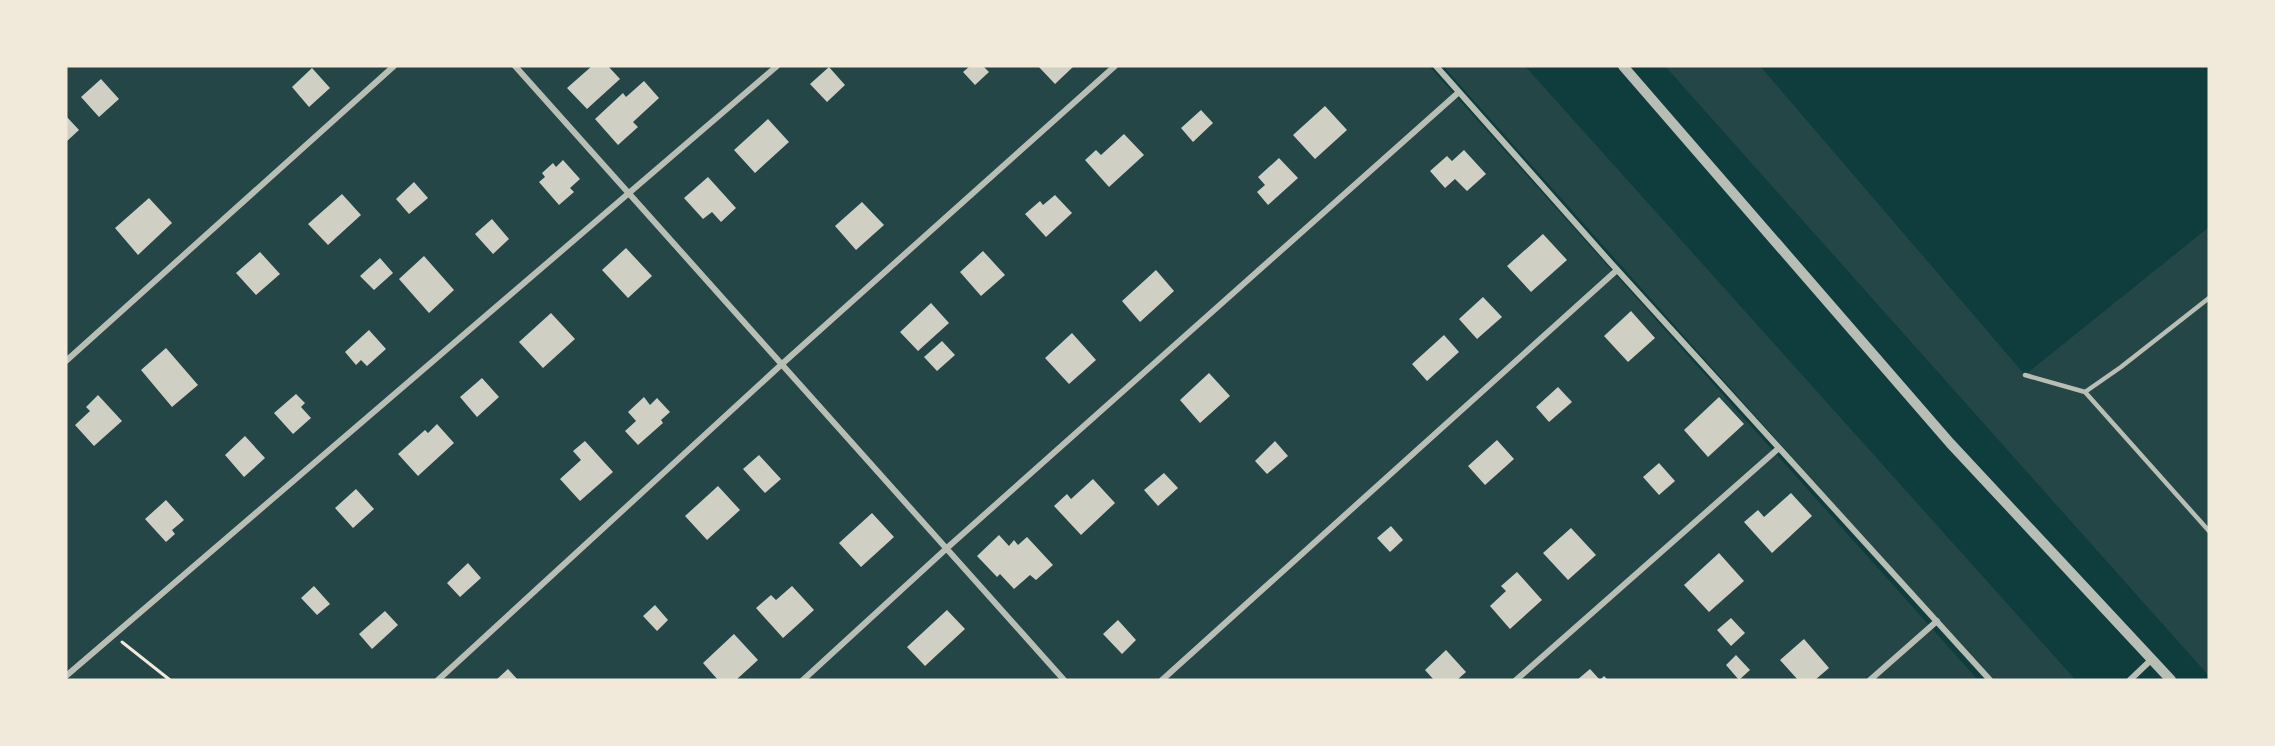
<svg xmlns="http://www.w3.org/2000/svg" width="2275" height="746" viewBox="0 0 2275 746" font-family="Inter,sans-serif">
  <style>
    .green { fill: #244646 }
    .building { fill: #cfcfc3 }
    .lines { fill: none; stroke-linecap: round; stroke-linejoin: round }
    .path { stroke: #f1e9da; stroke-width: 3 }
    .service { stroke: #b8beb3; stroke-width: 4.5 }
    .minor { stroke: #b8beb3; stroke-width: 6 }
    .tertiary { stroke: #b8beb3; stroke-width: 10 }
  </style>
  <rect width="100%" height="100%" fill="#0f3d3e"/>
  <path class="green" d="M66 66H1429L1978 680H66Z
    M1443 66H1525L2073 677V680H1991Z
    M1665 66H1760L2025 375 2209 227V676Z"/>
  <path class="building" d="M592 66H608L620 79 587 109 567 88Z
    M970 66H983L989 72 975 85 963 72Z
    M1038 66H1074L1055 84Z
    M829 67 845 85 827 102 810 84Z
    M312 68 330 88 309 107 292 87Z
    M101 79 119 99 99 117 81 97Z
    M644 81 659 98 633 122 638 127 618 145 595 119 623 93 626 97Z
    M1325 106 1347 130 1315 159 1293 135Z
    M1201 110 1213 123 1193 142 1181 128Z
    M66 116 79 130 66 142Z
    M768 119 789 142 755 173 734 150Z
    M1124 134 1144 155 1109 187 1085 160 1096 150 1101 155Z
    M1464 150 1486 174 1467 191 1455 179 1445 188 1430 171 1447 156 1452 161Z
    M1279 158 1298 178 1268 205 1257 192 1265 185 1258 177Z
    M563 160 580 179 570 188 574 192 559 205 539 182 545 177 542 173 553 163 556 167Z
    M708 177 736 208 721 222 712 212 703 219 684 198Z
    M414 182 428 198 409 214 396 199Z
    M342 194 361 215 328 245 308 224Z
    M1055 195 1072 213 1046 237 1025 214 1040 201 1043 205Z
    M149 198 172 223 138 255 115 228Z
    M862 202 884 225 856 250 835 226Z
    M492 219 509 239 493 254 475 234Z
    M1543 234 1567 260 1531 292 1507 266Z
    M626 248 652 276 628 298 602 270Z
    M983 251 1005 275 981 296 960 272Z
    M260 252 280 274 256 295 236 273Z
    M424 256 454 290 429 313 399 279Z
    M380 258 393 273 374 290 360 276Z
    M1156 270 1174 291 1140 322 1122 301Z
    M1483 297 1502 317 1477 339 1459 319Z
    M931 303 949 323 918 351 900 332Z
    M1631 311 1655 338 1628 362 1604 336Z
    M551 313 575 339 543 368 519 342Z
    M369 330 386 349 367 366 361 360 356 365 345 352Z
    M1072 333 1096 360 1069 384 1045 358Z
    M1444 335 1459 352 1427 381 1412 364Z
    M942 341 955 355 937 371 924 357Z
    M166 348 198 385 172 407 141 370Z
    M1209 373 1230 396 1200 423 1180 400Z
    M482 378 499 397 477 417 460 397Z
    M1558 387 1572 402 1549 422 1536 407Z
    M296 394 305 403 301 407 311 418 293 434 274 413Z
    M98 395 122 421 94 446 75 425 90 411 86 407Z
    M644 397 650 405 657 398 670 412 661 420 663 423 638 445 625 431 636 421 628 412Z
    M1719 397 1744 424 1708 457 1684 430Z
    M437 424 454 443 418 476 398 454 425 430 428 433Z
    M245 436 265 458 244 477 225 455Z
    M1497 440 1514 459 1485 485 1468 466Z
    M585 441 613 472 580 501 560 479 581 460 573 451Z
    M1275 441 1288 456 1267 474 1255 461Z
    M759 455 781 479 765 493 743 469Z
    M1659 463 1675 481 1659 495 1643 477Z
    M1164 473 1178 488 1158 506 1144 490Z
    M1093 479 1115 503 1081 535 1054 506 1067 494 1071 499Z
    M718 486 740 510 707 540 685 516Z
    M356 489 374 509 353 528 335 508Z
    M1791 493 1812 516 1772 553 1744 522 1758 510 1764 517Z
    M166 500 184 520 172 530 175 534 166 542 145 519Z
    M872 513 894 537 861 567 839 543Z
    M1391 526 1403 540 1390 552 1377 538Z
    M1571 528 1596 555 1568 580 1543 553Z
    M999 535 1009 546 1014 540 1018 545 1027 537 1053 565 1036 580 1030 575 1014 589 1000 574 997 577 977 556Z
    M1719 553 1744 581 1709 612 1684 585Z
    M468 563 481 578 460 597 447 583Z
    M1517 572 1542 600 1510 629 1490 606 1506 591 1501 586Z
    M314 586 330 604 317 615 301 598Z
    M792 586 814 610 783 638 756 608 771 595 776 600Z
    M655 605 668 620 657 631 643 616Z
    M947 610 965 629 925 666 907 647Z
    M385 611 398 625 372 649 359 634Z
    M1731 618 1745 633 1731 646 1717 630Z
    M1118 620 1136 640 1122 654 1103 634Z
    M734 634 758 660 736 680H718L703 663Z
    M1804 639 1829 668 1815 680H1798L1780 660Z
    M1446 650 1466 672 1457 680H1434L1425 670Z
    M1736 655 1750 670 1739 680 1726 665Z
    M508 669 518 680H496Z
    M1590 669 1600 680 1604 676 1608 680H1577Z"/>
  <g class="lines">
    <path class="path" d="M122 642 170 680"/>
    <path class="service" d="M2025 375 2085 392 2121 367 2209 298
      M2085 392 2209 531"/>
    <path class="minor" d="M515 66 1064 680
      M1436 66 1610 262 1990 680
      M66 361 394 66
      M66 676 777 66
      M438 680 782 364 1115 66
      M803 680 947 548 1459 92
      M1162 680 1617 270
      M1516 680 1779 448
      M1870 680 1937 621
      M2130 680 2152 659"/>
    <path class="tertiary" d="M1623 66 1950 443 2171 680"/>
  </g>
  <rect width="2275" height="746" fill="none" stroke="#f1e9da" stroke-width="135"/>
</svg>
